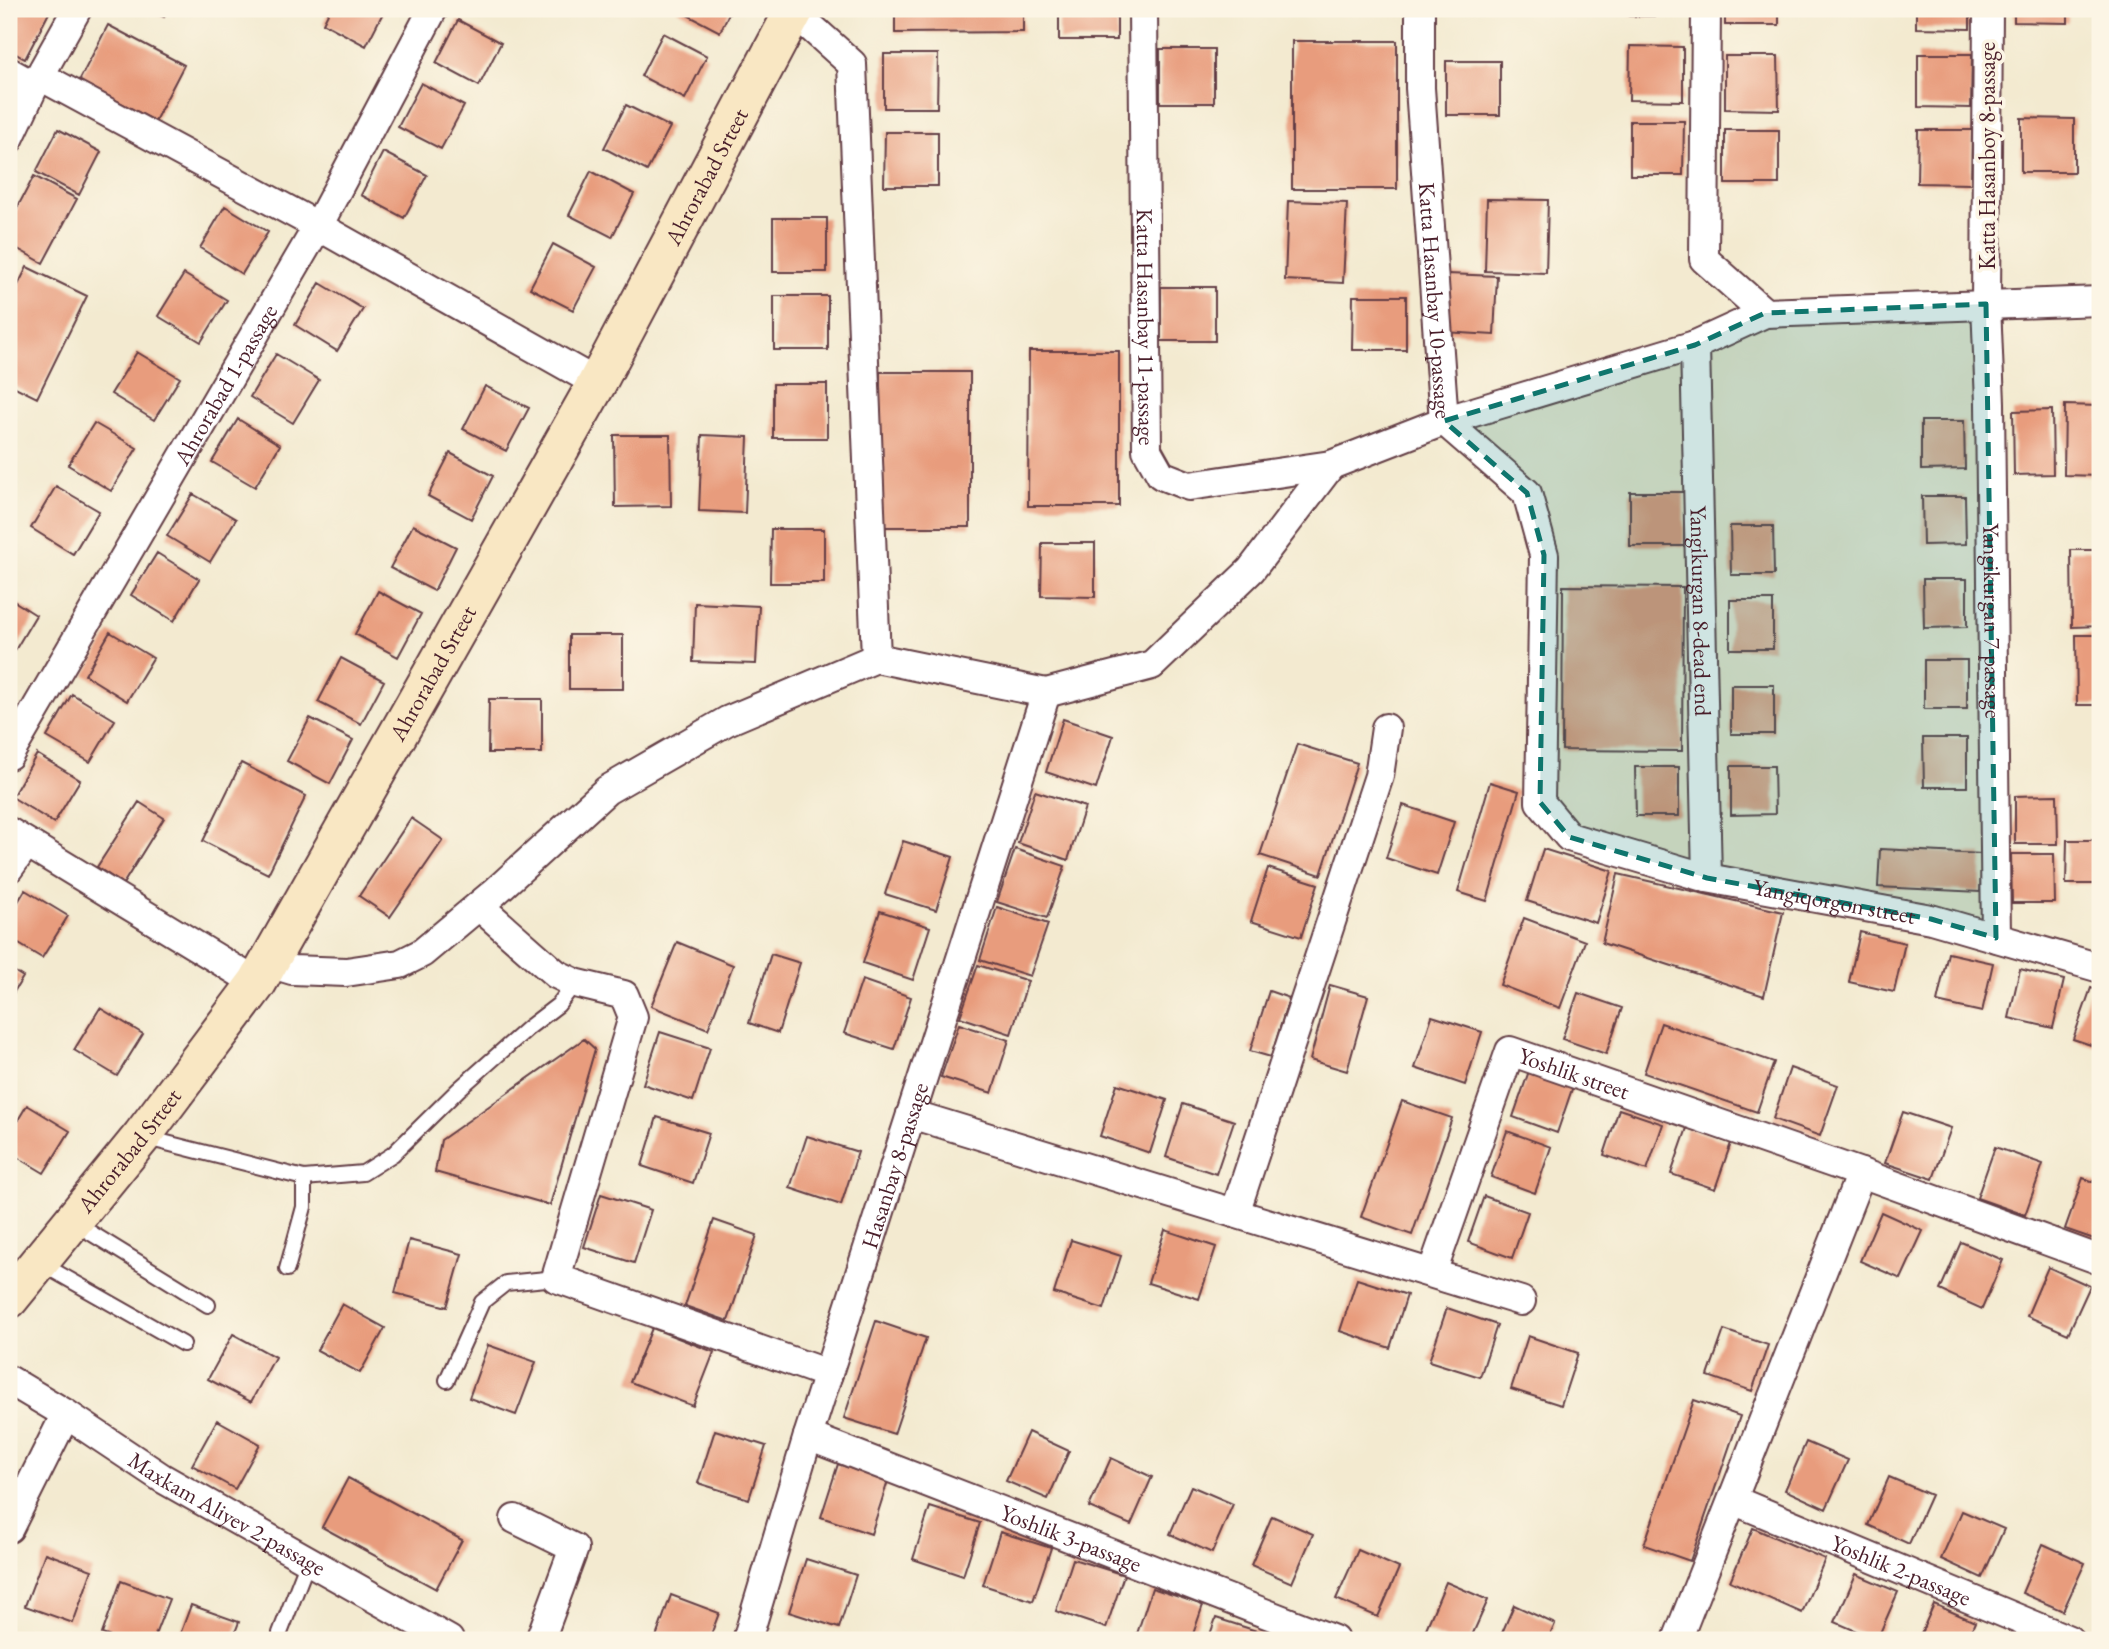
<svg xmlns="http://www.w3.org/2000/svg" width="2109" height="1649" viewBox="0 0 2109 1649" font-family="'EB Garamond',serif">
  <style>
    .building { fill: #e89c7d }
    .lines { fill: none; stroke-linecap: round; stroke-linejoin: round }
    .lane-casing { stroke: #633d44; stroke-width: 18 }
    .street-casing { stroke: #633d44; stroke-width: 32 }
    .secondary-casing { stroke: #633d44; stroke-width: 42 }
    .lane { stroke: #fff; stroke-width: 14 }
    .street { stroke: #fff; stroke-width: 28 }
    .secondary { stroke: #f9e7c3; stroke-width: 38 }
    .marked { fill: #0f766e; fill-opacity: 0.2; stroke: #0f766e; stroke-width: 5; stroke-dasharray: 14 9; stroke-linejoin: round }
    .labels { text-anchor: middle; dominant-baseline: central; stroke-width: 7; stroke-linejoin: round; paint-order: stroke }
    .street-label { font-size: 23px; fill: #4a1f2b; stroke: #fcf5e5 }
  </style>
  <rect width="100%" height="100%" fill="#fcf5e5"/>
  <filter id="ink" filterUnits="userSpaceOnUse"><feTurbulence type="fractalNoise" baseFrequency=".0143" numOctaves="2"/><feDisplacementMap in="SourceGraphic" scale="14" xChannelSelector="R" yChannelSelector="G"/><feConvolveMatrix kernelMatrix="1 2 1 2 8 2 1 2 1" color-interpolation-filters="sRGB"/></filter>
  <filter id="wash" filterUnits="userSpaceOnUse"><feTurbulence type="fractalNoise" baseFrequency=".00686" numOctaves="4" result="noise"/><feDisplacementMap in="SourceGraphic" scale="28" xChannelSelector="R" yChannelSelector="G"/><feGaussianBlur stdDeviation="1.57" result="paint"/><feColorMatrix in="noise" values="0 0 0 0 0 0 0 0 0 0 0 0 0 0 0 0 0 1.4 0 .05"/><feComposite in="paint" operator="in"/></filter>
  <g filter="url(#wash)">
    <rect width="100%" height="100%" fill="#f3ead0"/>
    <g id="blocks">
      <path class="building" d="M9 9H51L25 59 9 50Z
        M148 9H168L164 17Z
        M330 9H385L366 46 323 23Z
        M676 9H731L720 32Z
        M895 9H1023V32L895 33Z
        M1059 9H1117V40H1059Z
        M1630 9H1683V16H1630Z
        M1725 9H1779V25H1725Z
        M1916 9H1970V29L1916 28Z
        M2014 9H2068V23L2014 22Z
        M458 20 501 43 479 86 436 63Z
        M108 25 184 65 155 121 79 81Z
        M663 33 707 56 685 99 641 76Z
        M1292 41H1397V189H1292Z
        M1630 46 1683 47V101L1629 100Z
        M1160 49H1214V103H1160Z
        M884 54H938L937 108H884Z
        M1918 54H1972L1971 108 1918 107Z
        M1725 56H1778L1779 110 1725 109Z
        M1446 61H1500V115H1446Z
        M421 83 464 106 441 149 398 127Z
        M626 105 670 127 647 171 604 148Z
        M2021 118 2074 119V172H2021Z
        M1630 121H1684L1683 175H1630Z
        M58 129 101 152 79 195 36 172Z
        M1725 130H1779V184H1725Z
        M1918 130H1972L1971 184 1917 183Z
        M885 132H938V186H884Z
        M383 152 427 175 404 218 361 195Z
        M591 171 634 194 612 237 569 215Z
        M34 176 77 199 43 263 9 244V223Z
        M1487 199 1548 200 1546 273 1485 271Z
        M1288 201 1347 203 1343 283 1285 280Z
        M225 206 268 232 242 274 200 248Z
        M773 218H827V272H773Z
        M553 244 596 267 573 310 530 288Z
        M27 267 87 296 37 398 9 384V303Z
        M184 274 227 300 201 342 158 316Z
        M1447 274 1497 276 1494 335 1444 332Z
        M320 283 363 309 337 351 295 325Z
        M1161 287H1215V341H1161Z
        M774 296H828V350H774Z
        M1353 296H1406V350H1352Z
        M1029 351H1119V506H1028Z
        M137 352 180 378 154 420 111 394Z
        M276 354 319 380 293 423 250 397Z
        M880 372H970V527H880Z
        M773 384H827V438H773Z
        M485 386 529 408 506 451 463 429Z
        M2065 405 2100 406V476L2064 475Z
        M2052 410 2053 474 2014 475 2013 411Z
        M238 419 280 445 255 487 212 462Z
        M1921 421H1964L1965 469 1921 470Z
        M94 423 137 448 111 491 68 465Z
        M614 435H670L671 506 615 507Z
        M702 435 748 437 745 513 699 511Z
        M450 453 493 476 471 519 428 496Z
        M56 486 99 511 73 554 31 528Z
        M1630 492H1684V546H1630Z
        M193 494 236 519 210 562 167 536Z
        M1922 496H1965L1966 544 1923 545Z
        M413 525 456 547 434 591 390 568Z
        M1730 526H1773L1774 575H1731Z
        M771 529H824V583H770Z
        M1042 543H1095V597L1041 596Z
        M2071 550H2100V626L2072 627Z
        M157 553 199 579 174 621 131 595Z
        M1923 579H1967V627L1924 628Z
        M1563 586 1683 587 1682 751 1562 750Z
        M378 591 421 614 398 657 355 634Z
        M9 598 36 615 11 657 9 656Z
        M1730 600H1773V649H1730Z
        M695 603 759 606 756 664 693 662Z
        M110 632 153 658 127 701 85 675Z
        M569 635H623V689H569Z
        M2076 635H2100V705H2077Z
        M341 658 384 681 361 724 318 702Z
        M1924 660H1967V709H1924Z
        M1731 685H1774V734H1731Z
        M72 694 115 720 90 762 47 737Z
        M489 699H542V753H488Z
        M310 718 353 740 330 784 287 761Z
        M1063 719 1113 736 1096 789 1046 772Z
        M1923 738H1967V787H1924Z
        M1297 744 1357 763 1321 875 1260 855Z
        M37 754 80 780 54 823 12 797Z
        M241 763 306 796 268 874 203 841Z
        M1731 766H1774L1775 814 1731 815Z
        M1635 767H1679V816H1636Z
        M1490 782 1519 791 1487 901 1458 892Z
        M1035 791 1085 807 1068 860 1018 843Z
        M2057 795 2058 844H2015V796Z
        M139 802 164 818 123 884 97 867Z
        M1403 805 1454 822 1437 875 1386 858Z
        M411 818 443 840 390 917 359 896Z
        M2067 840H2100V884H2066Z
        M903 841 953 857 936 910 885 894Z
        M1015 849 1065 866 1047 918 997 902Z
        M1543 849 1612 871 1596 923 1527 901Z
        M1880 849 1982 854 1980 892 1878 887Z
        M2011 854H2054L2055 903H2012Z
        M1268 868 1318 884 1301 937 1251 921Z
        M1618 874 1783 912 1764 996 1602 943Z
        M25 890 68 916 42 958 9 938V917Z
        M997 907 1048 924 1030 976 980 960Z
        M880 911 930 927 913 980 863 963Z
        M1524 918 1585 941 1560 1008 1500 985Z
        M1860 932 1905 943 1894 992 1849 982Z
        M677 942 733 965 708 1029 651 1006Z
        M1948 953 1993 963 1982 1012 1937 1002Z
        M771 954 800 963 778 1033 749 1023Z
        M978 965 1028 981 1011 1034 960 1017Z
        M9 968 23 977 9 1000Z
        M2020 969 2064 980 2053 1028 2009 1018Z
        M862 980 911 997 894 1049 844 1033Z
        M1330 985 1368 996 1347 1071 1310 1060Z
        M2091 988 2100 991V1048L2073 1039Z
        M1269 991 1289 998 1271 1057 1250 1051Z
        M1578 993 1622 1008 1606 1054 1562 1039Z
        M100 1008 143 1034 117 1076 74 1050Z
        M1432 1016 1482 1032 1465 1085 1415 1068Z
        M1661 1023 1774 1062 1757 1112 1644 1073Z
        M959 1024 1009 1040 992 1093 941 1077Z
        M660 1032 710 1048 693 1101 643 1084Z
        M584 1039 595 1049 550 1205 435 1172 441 1140Z
        M1790 1068 1838 1085 1820 1136 1773 1119Z
        M1529 1071 1573 1086 1557 1133 1513 1117Z
        M1117 1084 1167 1100 1150 1153 1100 1136Z
        M1402 1101 1452 1118 1412 1235 1361 1217Z
        M1183 1104 1234 1121 1216 1174 1166 1157Z
        M27 1105 70 1131 44 1173 9 1152V1135Z
        M1619 1109 1663 1124 1647 1170 1604 1155Z
        M1903 1112 1951 1128 1933 1179 1885 1163Z
        M657 1117 709 1133 693 1183 642 1166Z
        M1687 1128 1731 1143 1715 1189 1671 1174Z
        M1507 1131 1551 1147 1535 1193 1491 1177Z
        M807 1136 858 1152 841 1205 790 1188Z
        M1995 1147 2043 1164 2025 1215 1977 1198Z
        M2083 1178 2100 1184V1241L2065 1229Z
        M601 1194 651 1210 634 1263 584 1247Z
        M1484 1196 1528 1212 1512 1258 1468 1242Z
        M1881 1212 1923 1231 1901 1279 1860 1261Z
        M714 1220 757 1235 728 1321 685 1306Z
        M1165 1230 1216 1247 1199 1299 1148 1283Z
        M409 1240 462 1254 447 1307 395 1293Z
        M1071 1240 1121 1256 1104 1309 1054 1293Z
        M1961 1242 2003 1260 1982 1309 1940 1290Z
        M2048 1267 2090 1286 2068 1334 2027 1316Z
        M1357 1279 1407 1295 1390 1348 1340 1331Z
        M342 1304 385 1328 360 1373 317 1350Z
        M1447 1308 1497 1325 1480 1377 1429 1361Z
        M876 1321 926 1338 894 1434 844 1418Z
        M652 1328 714 1352 693 1406 630 1382Z
        M1724 1330 1768 1345 1752 1391 1708 1376Z
        M233 1334 275 1357 251 1402 208 1379Z
        M1528 1336 1578 1353 1561 1405 1511 1389Z
        M488 1345 536 1362 516 1415 469 1398Z
        M1694 1400 1740 1416 1690 1561 1644 1545Z
        M217 1420 260 1444 235 1489 192 1465Z
        M715 1430 766 1446 749 1499 698 1483Z
        M1028 1432 1069 1451 1048 1499 1006 1481Z
        M1806 1442 1848 1460 1826 1509 1785 1490Z
        M1111 1458 1152 1477 1131 1525 1089 1507Z
        M838 1464 888 1481 871 1534 821 1517Z
        M1889 1477 1931 1495 1909 1544 1868 1525Z
        M348 1478 462 1540 436 1589 322 1527Z
        M1191 1486 1233 1504 1212 1553 1170 1534Z
        M930 1507 980 1523 963 1576 913 1559Z
        M1962 1511 2004 1529 1982 1578 1941 1559Z
        M1272 1516 1313 1534 1292 1583 1251 1565Z
        M1753 1528 1825 1559 1802 1613 1730 1581Z
        M1000 1532 1051 1548 1033 1601 983 1585Z
        M2043 1544 2085 1563 2063 1611 2022 1593Z
        M1358 1550 1399 1568 1378 1617 1336 1599Z
        M45 1553 92 1570 73 1623 25 1606Z
        M806 1559 856 1575 839 1628 789 1612Z
        M1073 1559 1124 1575 1106 1628 1056 1611Z
        M1856 1574 1898 1592 1877 1640 1835 1622Z
        M121 1581 169 1599 153 1640H119L102 1634Z
        M1446 1582 1488 1600 1470 1640H1447L1425 1631Z
        M1152 1588 1203 1605 1191 1640H1135Z
        M671 1595 719 1613 709 1640H655Z
        M1934 1604 1975 1622 1967 1640H1918Z
        M191 1605 239 1622 232 1640H178Z
        M1514 1605 1555 1624 1548 1640H1499Z
        M1216 1618 1266 1634 1264 1640H1208Z"/>
    </g>
  </g>
  <g filter="url(#ink)">
    <use href="#blocks" fill-opacity="0" stroke="#633d44" stroke-width="2"/>
    <g class="lines">
      <g class="lane-casing">
        <path id="lane" d="M143 1137 304 1178 363 1173 393 1154 459 1089 528 1028 558 1005 575 983
          M73 1222 208 1305
          M40 1263 183 1344
          M287 1269 304 1207V1178
          M447 1380 482 1302 506 1283 556 1278
          M280 1633 308 1561"/>
      </g>
      <g class="street-casing">
        <g id="street">
          <path id="s1" d="M1143 9 1147 450 1161 475 1189 486 1331 465 1444 421 1695 345 1765 313 2100 301"/>
          <path id="s2" d="M1420 9V88L1444 421 1527 493 1544 555 1540 802 1569 837 1707 878 1931 919 2100 968"/>
          <path d="M1706 9 1704 259 1765 313"/>
          <path id="s3" d="M1988 9 1986 304 1990 403 1996 938"/>
          <path d="M793 11 852 64 876 658"/>
          <path d="M9 72 34 86"/>
          <path d="M40 76 318 226 597 383"/>
          <path d="M9 139 34 86 77 9"/>
          <path id="s4" d="M1695 345 1707 878"/>
          <path id="s5" d="M9 755 318 226 433 9"/>
          <path d="M9 832 257 983"/>
          <path d="M9 868 27 843"/>
          <path d="M479 906 556 974 575 983 624 995 633 1017 556 1278 828 1374"/>
          <path d="M269 963 292 970 346 972 400 964 422 953 495 892 607 790 727 721 876 658 1046 693 1152 665 1251 570 1331 465"/>
          <path d="M911 1114 1521 1301"/>
          <path d="M1235 1213 1379 776 1386 728"/>
          <path id="s6" d="M1432 1273 1510 1051 1861 1173 2100 1260"/>
          <path id="s7" d="M9 1380 66 1414 162 1478 449 1640"/>
          <path id="s8" d="M808 1436 1334 1640"/>
          <path id="s9" d="M1733 1500 2069 1640"/>
          <path d="M515 1519 574 1548 540 1640"/>
          <path d="M9 1528 66 1414"/>
          <path id="s10" d="M747 1640 808 1436 1046 693"/>
          <path d="M1677 1640 1861 1173"/>
        </g>
      </g>
      <g class="secondary-casing">
        <g id="secondary">
          <path id="s11" d="M9 1299 142 1136 257 983 597 383 795 9"/>
        </g>
      </g>
      <use href="#lane" class="lane"/>
      <use href="#street" class="street"/>
      <use href="#secondary" class="secondary"/>
    </g>
  </g>
  <path class="marked" d="M1986 304 1996 938 1931 919 1707 878 1569 837 1540 802 1544 555 1527 493 1444 421 1695 345 1765 313Z"/>
  <g class="labels">
    <g class="street-label">
      <text transform="translate(1987 156) rotate(-90)">Katta Hasanboy 8-passage</text>
      <text stroke="none"><textPath href="#s11" startOffset="1325">Ahrorabad Srteet</textPath></text>
      <text stroke="none"><textPath href="#s2" startOffset="292">Katta Hasanbay 10-passage</textPath></text>
      <text stroke="none"><textPath href="#s1" startOffset="318">Katta Hasanbay 11-passage</textPath></text>
      <text stroke="none"><textPath href="#s5" startOffset="429">Ahrorabad 1-passage</textPath></text>
      <text stroke="none"><textPath href="#s4" startOffset="266">Yangikurgan 8-dead end</textPath></text>
      <text stroke="none"><textPath href="#s3" startOffset="612">Yangikurgan 7-passage</textPath></text>
      <text stroke="none"><textPath href="#s11" startOffset="758">Ahrorabad Srteet</textPath></text>
      <text stroke="none"><textPath href="#s2" startOffset="1153">Yangiqorgon street</textPath></text>
      <text stroke="none"><textPath href="#s6" startOffset="303">Yoshlik street</textPath></text>
      <text stroke="none"><textPath href="#s11" startOffset="191">Ahrorabad Srteet</textPath></text>
      <text stroke="none"><textPath href="#s10" startOffset="497">Hasanbay 8-passage</textPath></text>
      <text stroke="none"><textPath href="#s7" startOffset="256">Maxkam Aliyev 2-passage</textPath></text>
      <text stroke="none"><textPath href="#s8" startOffset="282">Yoshlik 3-passage</textPath></text>
      <text stroke="none"><textPath href="#s9" startOffset="182">Yoshlik 2-passage</textPath></text>
    </g>
  </g>
  <rect width="2109" height="1649" fill="none" stroke="#fcf5e5" stroke-width="35"/>
</svg>
